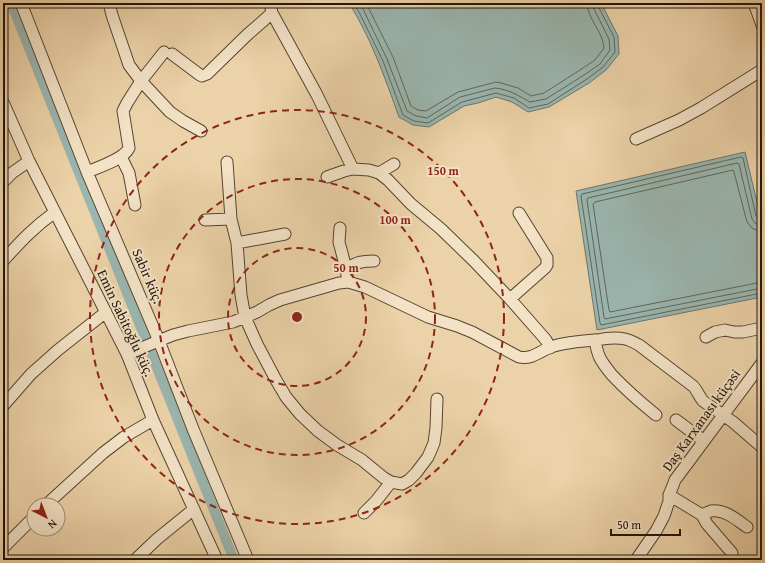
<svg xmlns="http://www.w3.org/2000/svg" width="765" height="563" viewBox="0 0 765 563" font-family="'Gentium Book Plus',serif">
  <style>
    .water { fill: #9ab6b0; stroke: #6a766d }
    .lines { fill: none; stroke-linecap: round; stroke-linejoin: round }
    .shore { stroke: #5e665c; stroke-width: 1 }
    .canal { stroke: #9ab6b0; stroke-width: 10 }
    .minor-casing { stroke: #544431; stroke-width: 13 }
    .minor { stroke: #f3e2c6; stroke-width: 11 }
    .ring { fill: none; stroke: #8f2418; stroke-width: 2; stroke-dasharray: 7 5 }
    .labels { text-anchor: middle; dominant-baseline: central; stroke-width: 4; stroke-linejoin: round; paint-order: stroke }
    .street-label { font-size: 14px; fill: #211509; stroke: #f3e2c6 }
    .centre { fill: #8f2418; stroke: #f3e2c6; stroke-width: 2 }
    .ring-label { font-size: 12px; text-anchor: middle; font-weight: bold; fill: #8f2418; stroke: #f3e2c6; stroke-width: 4; stroke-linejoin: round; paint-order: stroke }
  </style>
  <rect width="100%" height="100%" fill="#ecd2a8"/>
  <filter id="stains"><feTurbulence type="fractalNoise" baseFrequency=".005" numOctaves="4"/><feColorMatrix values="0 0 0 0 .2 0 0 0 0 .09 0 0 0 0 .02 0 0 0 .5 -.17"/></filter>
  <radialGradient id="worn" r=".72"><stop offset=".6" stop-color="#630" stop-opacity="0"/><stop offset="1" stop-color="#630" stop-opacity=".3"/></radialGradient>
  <path class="water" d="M349 3H601L618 36 619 54 606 70 589 83 549 107 528 112 512 102 496 97 478 103 464 106 429 127 413 125 399 117C385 78 371 38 349 3Z
    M745 152 762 223V297L597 330 576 191Z"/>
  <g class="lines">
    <path class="shore" d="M353 3 359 12 383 61 403 115 414 121 428 123 462 102 496 93 514 98 529 108 548 104 587 79 603 67 615 52 614 37 598 6V3
      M359 3 363 9 387 59 407 111 416 116 427 118 460 97 495 88C508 89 519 96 530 102L546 99 584 75 600 64 610 50 609 39 594 9 593 3
      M366 3 393 57 411 106 418 110 426 111 458 92 496 82 501 83 518 88 531 96 544 93 580 70 595 60 604 48C603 31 587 19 587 3
      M762 220 759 219 756 216 743 158 741 157 582 194 581 196 600 323 601 325 762 293
      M762 225 756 224 752 219 739 164 737 163 588 198 587 200 604 317 605 319 762 288
      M762 231 753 229 747 222 734 172 733 170 595 202 593 204 609 310 610 312 762 282"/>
    <path class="canal" d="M11 3 234 560"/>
    <g class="minor-casing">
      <path id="minor" d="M21 3 87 172 159 341 193 429 248 560
        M270 3 272 13 317 95 353 169 369 170 379 173 388 180 411 204 441 229 474 261 510 299 546 340 550 348
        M754 3 762 25
        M164 52 141 81 170 112 183 121 201 131
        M172 54 200 75 202 76 207 74 247 35 272 13
        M3 102 29 161 127 354 153 420 217 560
        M636 139 679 120 701 108 762 70
        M121 157 129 173 135 205
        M227 162 231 219 237 243 241 295 245 317 257 344 276 380 286 397 300 414 318 431 337 445 362 460 384 478 391 482 402 484 409 480 416 473 428 457 434 443 436 428 437 399
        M87 172C99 167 124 159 129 148L123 111 127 103 141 81 129 65 112 15 109 3
        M379 173 394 164
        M327 177 344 171 353 169
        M3 182 12 173 29 161
        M205 220 231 219
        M340 228 339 242 343 257 346 269 348 282
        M237 243 285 234
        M3 261C20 242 34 227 55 212
        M346 269C357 262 362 261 374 261
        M510 299 545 268 547 265V258L519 213
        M706 337 715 332 725 330 734 332H743L762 328
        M595 340C596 346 597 352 600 358 603 364 608 370 612 375 626 390 640 402 656 415
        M127 354 173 335 188 331 233 322 257 312 269 305 280 300 339 283 348 282 365 287 428 317 457 326 472 332 519 357C532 360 540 351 551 347 566 342 582 341 597 340 606 338 616 337 625 339 630 340 635 343 639 345L693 386C697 390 699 396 703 401L733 422 762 447
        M3 406 31 374 58 350 106 312
        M676 420 704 441
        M669 495 702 515 707 524 732 553
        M46 505 103 453 124 437 153 420
        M364 513 376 501 391 482
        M702 515C705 514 708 512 711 511 725 509 737 520 747 527
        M3 548 34 517
        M135 560 157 539 194 509
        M636 560 656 531 664 516 669 501V495L672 488 675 480 762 363"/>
    </g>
    <use href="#minor" class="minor"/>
  </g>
  <g class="ring">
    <circle cx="297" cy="317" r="69"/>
    <circle cx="297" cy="317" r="138"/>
    <circle cx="297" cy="317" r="207"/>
  </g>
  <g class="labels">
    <g class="street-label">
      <text transform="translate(148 276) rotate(67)">Sabir küç.</text>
      <text transform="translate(126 323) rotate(65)">Emin Sabitoğlu küç.</text>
      <text transform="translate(701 420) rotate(-54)">Daş Karxanası küçəsi</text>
    </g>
  </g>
  <circle cx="297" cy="317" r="6" class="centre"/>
  <g class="ring-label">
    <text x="443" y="175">150 m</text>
    <text x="395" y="224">100 m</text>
    <text x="346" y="272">50 m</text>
  </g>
  <rect width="765" height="563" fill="none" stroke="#ecd2a8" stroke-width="16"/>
  <rect x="4" y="4" width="757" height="555" fill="none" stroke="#211509" stroke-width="2"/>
  <rect x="8" y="8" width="749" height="547" fill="none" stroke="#211509"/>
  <g transform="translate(46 517) rotate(138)"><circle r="19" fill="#f3e2c6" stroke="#9f907a"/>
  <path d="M0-3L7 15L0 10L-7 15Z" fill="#8f2418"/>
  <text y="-6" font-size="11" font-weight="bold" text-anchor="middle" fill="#211509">N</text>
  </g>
  <path d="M611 529v6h69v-6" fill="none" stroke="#211509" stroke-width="2"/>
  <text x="617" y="529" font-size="12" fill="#211509" stroke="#f3e2c6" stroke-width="3" paint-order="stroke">50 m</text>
  <rect width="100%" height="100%" filter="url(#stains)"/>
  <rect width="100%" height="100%" fill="url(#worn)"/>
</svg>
